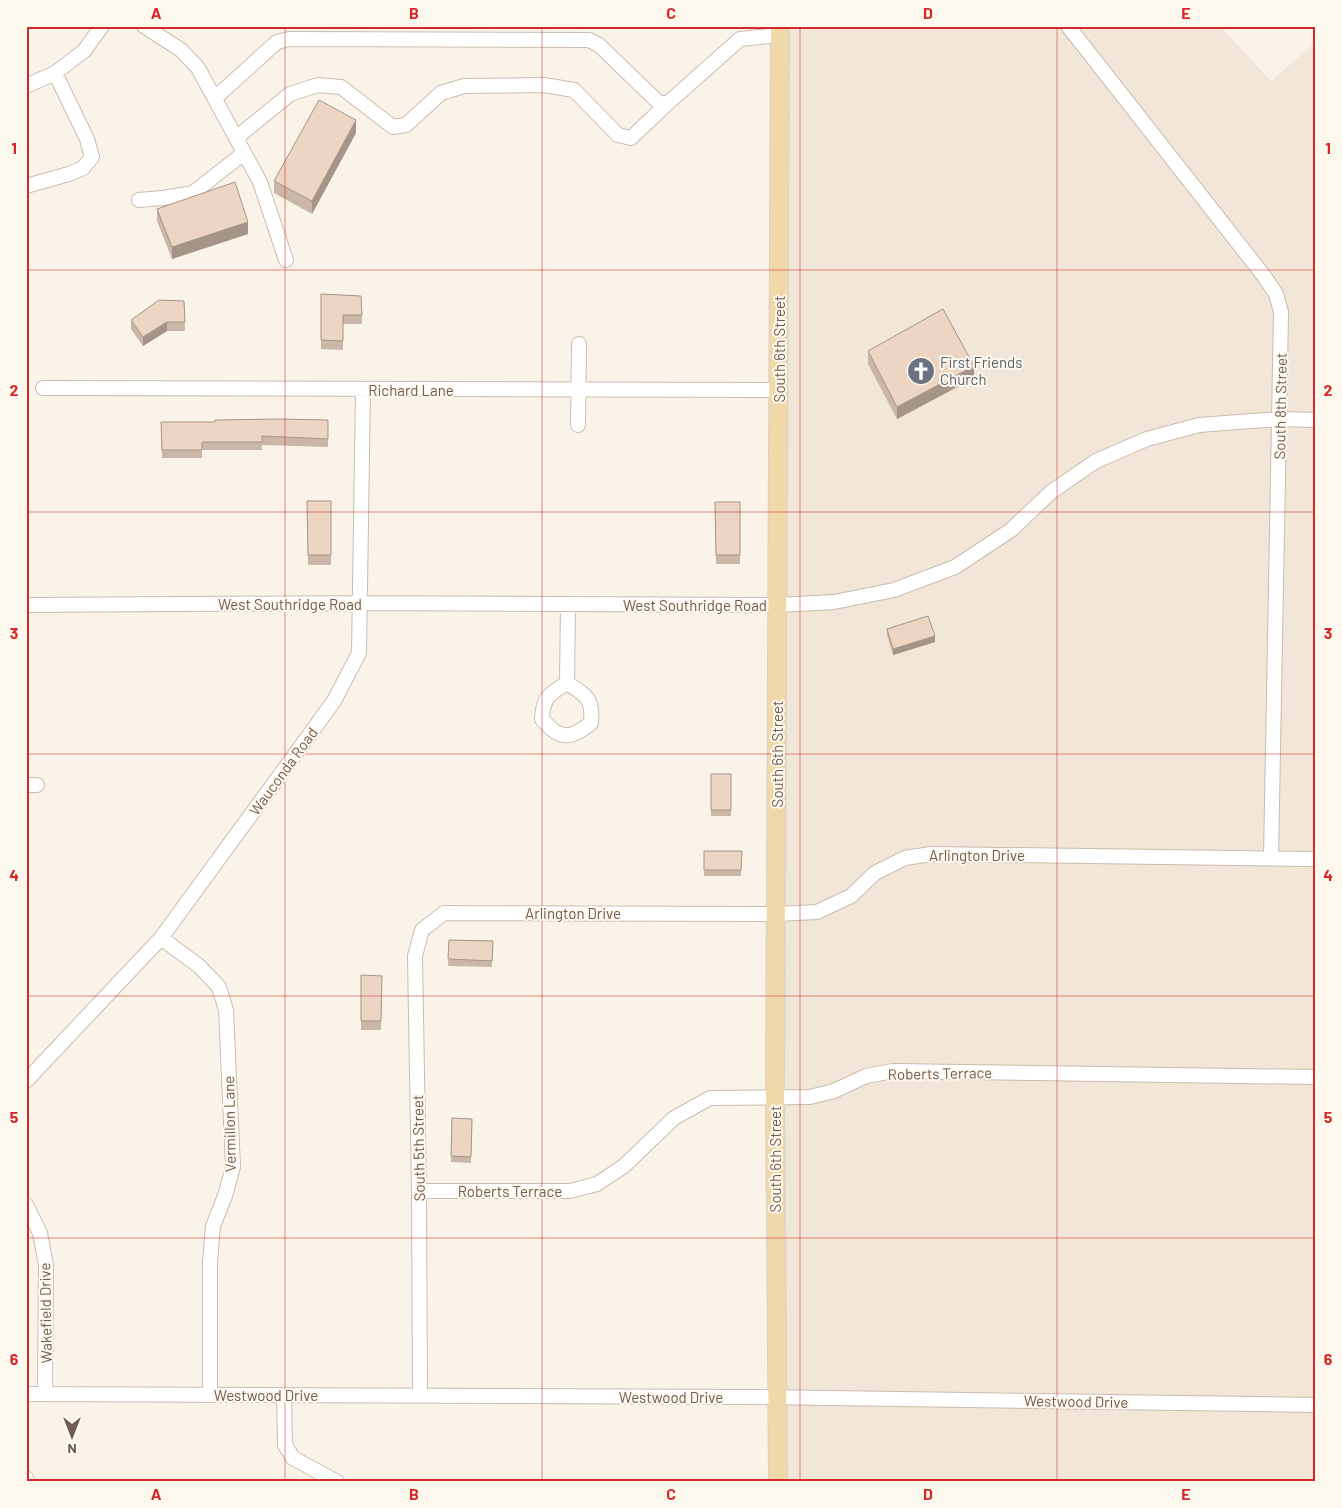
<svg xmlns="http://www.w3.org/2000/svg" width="1342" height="1508" viewBox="0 0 1342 1508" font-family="Barlow,sans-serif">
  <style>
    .residential { fill: #f1e6d7 }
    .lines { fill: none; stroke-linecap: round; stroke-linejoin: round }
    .minor-casing { stroke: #cbbcaf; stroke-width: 16 }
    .major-casing { stroke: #d7d1ce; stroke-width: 20 }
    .minor { stroke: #fff; stroke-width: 14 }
    .major { stroke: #f0d8a8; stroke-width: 18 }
    .wall { fill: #cbb7a8 }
    .shaded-wall { fill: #a59588 }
    .building { fill: #ecd5c3; stroke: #a59588 }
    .grid { fill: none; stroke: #d62828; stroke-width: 1; stroke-opacity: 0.55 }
    .labels { text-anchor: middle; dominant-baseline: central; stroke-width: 4; stroke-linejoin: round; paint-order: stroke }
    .street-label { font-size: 15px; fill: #715c4f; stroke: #fdf8ee }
    .worship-label { font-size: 15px; fill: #5b616d; stroke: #fdf8ee; text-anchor: start }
    .neatline { fill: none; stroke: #d62828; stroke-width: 2 }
    .grid-label { font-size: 16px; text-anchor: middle; font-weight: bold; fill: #d62828 }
  </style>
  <rect width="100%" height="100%" fill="#faf4e8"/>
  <path class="residential" d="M783 26H1220L1271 81 1316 42V1482H778Z"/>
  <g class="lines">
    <g class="minor-casing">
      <path id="minor" d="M144 26 181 50 198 68 260 182 286 260
        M1068 26 1264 276 1276 294 1281 312 1271 858
        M26 86 55 73 84 51 102 26
        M215 98 277 42 289 39 589 40 599 45 660 104 669 102 740 39 780 35
        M236 138 290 94 318 85 341 87 393 127 406 125 441 93 464 86 544 85 574 90 618 135 631 138 669 102
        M26 186 69 174 83 168 92 157 87 139 55 73
        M139 200 163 198 193 193 244 153
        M43 388 778 390
        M578 425 579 344
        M26 605 359 603 778 605 834 602 894 590 955 567 1011 530 1051 492 1096 461 1147 439 1199 425 1280 419 1316 420
        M567 683C587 696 593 698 591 723 570 740 559 740 542 719 543 697 549 694 567 683L568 605
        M26 785H37
        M161 938 199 966 219 987 226 1010 233 1167 225 1196 213 1226 210 1262V1395
        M26 1081 161 938 334 701 359 653 363 390
        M419 1191H570L597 1184 624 1166 674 1118 710 1098 810 1097 834 1091 866 1076 893 1071 1316 1077
        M26 1205 40 1233 46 1265 45 1394
        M26 1394 755 1397 1316 1405
        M420 1395 419 1191 415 956 422 930 444 913 776 914 817 912 851 896 875 873 905 858 931 854 1316 859
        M284 1396 285 1445 293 1458 337 1482
        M26 1478 27 1482"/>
    </g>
    <g class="major-casing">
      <path id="major" d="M778 1482 775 1096 780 26"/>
    </g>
    <use href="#minor" class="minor"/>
    <use href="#major" class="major"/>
  </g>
  <path class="wall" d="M356 133 312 214 274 193V181Z
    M157 209 248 234 172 259 157 221Z
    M321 294 361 296 362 324H343V350L321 349Z
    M184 301 185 331H167L143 346 131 329V320Z
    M868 351 974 378 897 419 868 364Z
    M328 420V447L262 445V450H202V458H162L161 430 215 422Z
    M307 501H331V565H308Z
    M715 502H740V564H716Z
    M887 629 935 642 893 655 887 635Z
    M711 774H731V816H711Z
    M704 851H742L741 876H704Z
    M449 940 493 941 492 967 448 966Z
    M361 975 382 976 381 1030H361Z
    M452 1118 472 1119 471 1163 451 1162Z"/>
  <path class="shaded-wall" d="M356 120V133L312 214V201Z
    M248 222V234L172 259V247Z
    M167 322V331L143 346V337Z
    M974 366V378L897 419V407Z
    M935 636V642L893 655V649Z"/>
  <path class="building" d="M319 100 356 120 312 201 274 181Z
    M235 182 248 222 172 247 157 209Z
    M321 294 361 296 362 315H343V341L321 340Z
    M159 300 184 301 185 322H167L143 337 131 320Z
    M943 309 974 366 897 407 868 351Z
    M279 419 328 420V439L262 436V442H202V450H162L161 422H215V420Z
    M307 501H331V555H308Z
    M715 502H740V555H716Z
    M928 616 935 636 893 649 887 629Z
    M711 774H731V810H711Z
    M704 851H742L741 870H704Z
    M449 940 493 941 492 961 448 959Z
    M361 975 382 976 381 1021H361Z
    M452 1118 472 1119 471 1157 451 1156Z"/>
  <path class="grid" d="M285 26V1482M542 26V1482M800 26V1482M1057 26V1482M26 270H1316M26 512H1316M26 754H1316M26 996H1316M26 1238H1316"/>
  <defs>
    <g id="church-disc" transform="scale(1.4375)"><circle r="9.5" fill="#6b7280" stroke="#fdf8ee"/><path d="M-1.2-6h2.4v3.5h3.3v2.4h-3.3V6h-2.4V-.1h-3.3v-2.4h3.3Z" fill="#fff"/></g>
  </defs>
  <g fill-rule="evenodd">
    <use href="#church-disc" x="921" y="371"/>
  </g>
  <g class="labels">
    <g class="street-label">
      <text transform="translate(779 349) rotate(-90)">South 6th Street</text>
      <text x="411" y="390">Richard Lane</text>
      <text transform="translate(1280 406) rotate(-89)">South 8th Street</text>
      <text x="290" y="604">West Southridge Road</text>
      <text x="695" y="605">West Southridge Road</text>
      <text transform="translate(777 754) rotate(-90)">South 6th Street</text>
      <text transform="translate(283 771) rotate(-54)">Wauconda Road</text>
      <text x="977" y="855">Arlington Drive</text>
      <text x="573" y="913">Arlington Drive</text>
      <text transform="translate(940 1073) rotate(-1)">Roberts Terrace</text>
      <text transform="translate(229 1124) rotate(-91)">Vermillon Lane</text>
      <text transform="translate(418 1148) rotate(-91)">South 5th Street</text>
      <text transform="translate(775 1159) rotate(-90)">South 6th Street</text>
      <text x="510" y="1191">Roberts Terrace</text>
      <text transform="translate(45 1313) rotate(-91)">Wakefield Drive</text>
      <text x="266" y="1395">Westwood Drive</text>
      <text x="671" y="1397">Westwood Drive</text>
      <text transform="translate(1076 1401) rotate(1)">Westwood Drive</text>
    </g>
    <g class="worship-label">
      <text x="940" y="362">First Friends<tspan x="940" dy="17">Church</tspan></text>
    </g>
  </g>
  <rect width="1342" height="1508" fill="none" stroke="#fdf8ee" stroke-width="55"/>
  <g transform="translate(72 1436) rotate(180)" stroke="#fdf8ee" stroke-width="4" paint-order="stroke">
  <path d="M0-4L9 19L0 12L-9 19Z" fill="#715c4f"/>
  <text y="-8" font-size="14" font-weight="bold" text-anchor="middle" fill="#715c4f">N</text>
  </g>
  <rect x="28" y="28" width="1286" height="1452" class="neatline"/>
  <g class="grid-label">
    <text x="156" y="19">A</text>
    <text x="414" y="19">B</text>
    <text x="671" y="19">C</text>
    <text x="928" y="19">D</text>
    <text x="1186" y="19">E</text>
    <text x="14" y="154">1</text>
    <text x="1328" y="154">1</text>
    <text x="14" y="396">2</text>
    <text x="1328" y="396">2</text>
    <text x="14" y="639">3</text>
    <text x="1328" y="639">3</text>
    <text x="14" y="881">4</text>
    <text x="1328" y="881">4</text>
    <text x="14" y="1123">5</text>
    <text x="1328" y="1123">5</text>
    <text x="14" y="1365">6</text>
    <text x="1328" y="1365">6</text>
    <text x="156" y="1500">A</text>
    <text x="414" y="1500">B</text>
    <text x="671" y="1500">C</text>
    <text x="928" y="1500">D</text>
    <text x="1186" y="1500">E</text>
  </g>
</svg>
